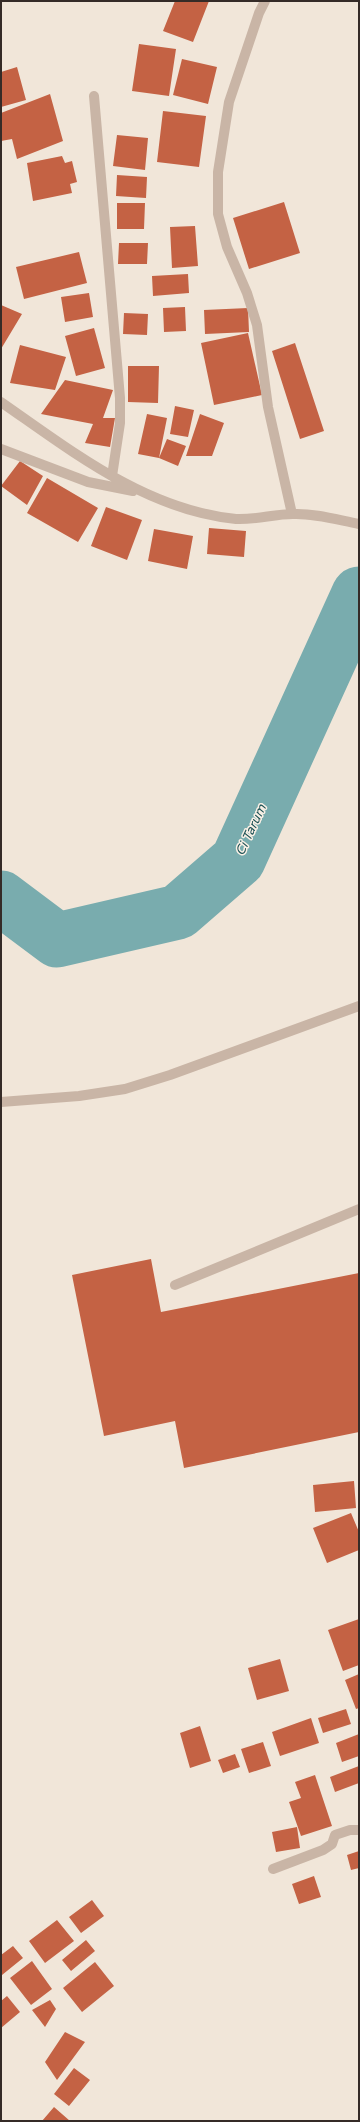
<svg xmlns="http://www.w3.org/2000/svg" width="360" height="2122" viewBox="0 0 360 2122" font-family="'Varela Round',sans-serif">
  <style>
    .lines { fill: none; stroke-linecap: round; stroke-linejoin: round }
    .river { stroke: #79acae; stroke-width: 55 }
    .building { fill: #c46244 }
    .minor { stroke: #c9b5a6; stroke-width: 10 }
    .labels { text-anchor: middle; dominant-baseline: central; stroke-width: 3; stroke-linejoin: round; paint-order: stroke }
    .water-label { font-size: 13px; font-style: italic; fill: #1d5255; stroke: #f9f0e6 }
  </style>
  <rect width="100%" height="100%" fill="#f1e6d9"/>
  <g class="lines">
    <path class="river" d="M1 898 57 940 178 912 238 860 359 594"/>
  </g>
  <path class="building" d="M175 1H209L193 42 163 31Z
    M139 44 176 49 169 96 132 91Z
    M182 59 217 67 208 104 173 95Z
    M17 67 26 100 1 107V72Z
    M50 94 63 141 17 159 12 139 1 141V113Z
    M163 111 206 116 199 167 157 162Z
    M117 135 148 138 145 170 113 166Z
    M62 156 65 163 72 161 77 182 70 184 72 193 33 201 27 163Z
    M117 175 147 177 146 198 116 196Z
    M284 202 300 253 249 269 233 218Z
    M117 203H145L144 229H117Z
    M195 226 198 266 172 268 170 227Z
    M119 243H148L147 264H118Z
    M79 252 87 283 24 299 16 267Z
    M188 274 189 293 153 296 152 276Z
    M89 293 93 317 65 322 61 297Z
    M1 305 22 314 1 349Z
    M185 307 186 331 164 332 163 308Z
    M248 308 249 332 205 334 204 310Z
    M124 313 148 314 147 335 123 334Z
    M94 328 105 368 76 376 65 336Z
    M248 333 262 395 214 405 201 343Z
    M295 343 324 431 300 439 272 351Z
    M20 345 66 357 55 390 10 383Z
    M128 366H159L158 403 128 402Z
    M65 380 113 390 103 418H115L110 447 85 443 93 424 41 414Z
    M175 406 194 410 188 437 170 434Z
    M147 414 167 418 159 458 167 439 186 446 178 466 159 458 138 454Z
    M200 414 224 423 212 456H186Z
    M20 461 43 476 27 505 1 486Z
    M47 478 98 508 78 542 27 513Z
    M106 507 142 520 127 560 91 546Z
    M209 528 246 531 244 557 207 554Z
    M154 529 193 536 187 569 148 561Z
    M151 1259 161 1312 359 1273V1432L184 1468 175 1421 104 1436 72 1275Z
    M354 1481 356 1508 315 1512 313 1485Z
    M351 1513 359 1532V1550L327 1563 313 1528Z
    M359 1619V1665L343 1671 328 1630Z
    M280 1659 289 1691 257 1700 248 1668Z
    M359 1674V1708L356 1709 345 1680Z
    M346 1709 351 1724 323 1733 318 1718Z
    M311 1718 319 1743 280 1756 272 1732Z
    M200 1726 211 1761 190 1768 180 1733Z
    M359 1734V1756L342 1762 336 1743Z
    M263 1742 271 1766 249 1773 241 1749Z
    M235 1754 240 1767 223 1773 218 1760Z
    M359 1766V1783L335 1792 330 1777Z
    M315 1775 332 1826 301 1836 289 1802 301 1798 295 1782Z
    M297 1827 300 1848 276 1852 272 1832Z
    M359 1851V1868L351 1870 347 1855Z
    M314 1876 321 1897 299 1904 292 1884Z
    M92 1900 104 1916 81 1933 69 1917Z
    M57 1920 74 1941 45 1963 29 1941Z
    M86 1940 95 1951 71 1971 62 1960Z
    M13 1946 23 1958 2 1975 1 1955Z
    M32 1961 52 1989 31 2005 10 1978Z
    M95 1962 114 1986 82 2012 63 1988Z
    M7 1996 20 2012 1 2028V2001Z
    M50 2000 56 2009 45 2027 32 2010Z
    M65 2032 85 2042 57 2080 45 2062Z
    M74 2068 90 2080 69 2106 54 2094Z
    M54 2107 70 2121H42Z"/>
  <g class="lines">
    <path class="minor" d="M265 1 259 13 229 102 218 172V214L227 247 247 293 257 325 268 407 292 514
      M94 96 120 398V423L112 476
      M1 402C73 452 146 510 236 519 256 520 274 514 293 514 315 513 338 520 359 524
      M1 449 88 482 133 491
      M1 1102 79 1096 125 1089 170 1075 359 1006
      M175 1285 359 1209
      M273 1869 323 1850 332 1844 335 1835 350 1830H359"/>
  </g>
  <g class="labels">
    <g class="water-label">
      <text transform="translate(251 830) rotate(-65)">Ci Tarum</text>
    </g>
  </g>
  <rect width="360" height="2122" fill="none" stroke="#352b27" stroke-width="4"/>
</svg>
